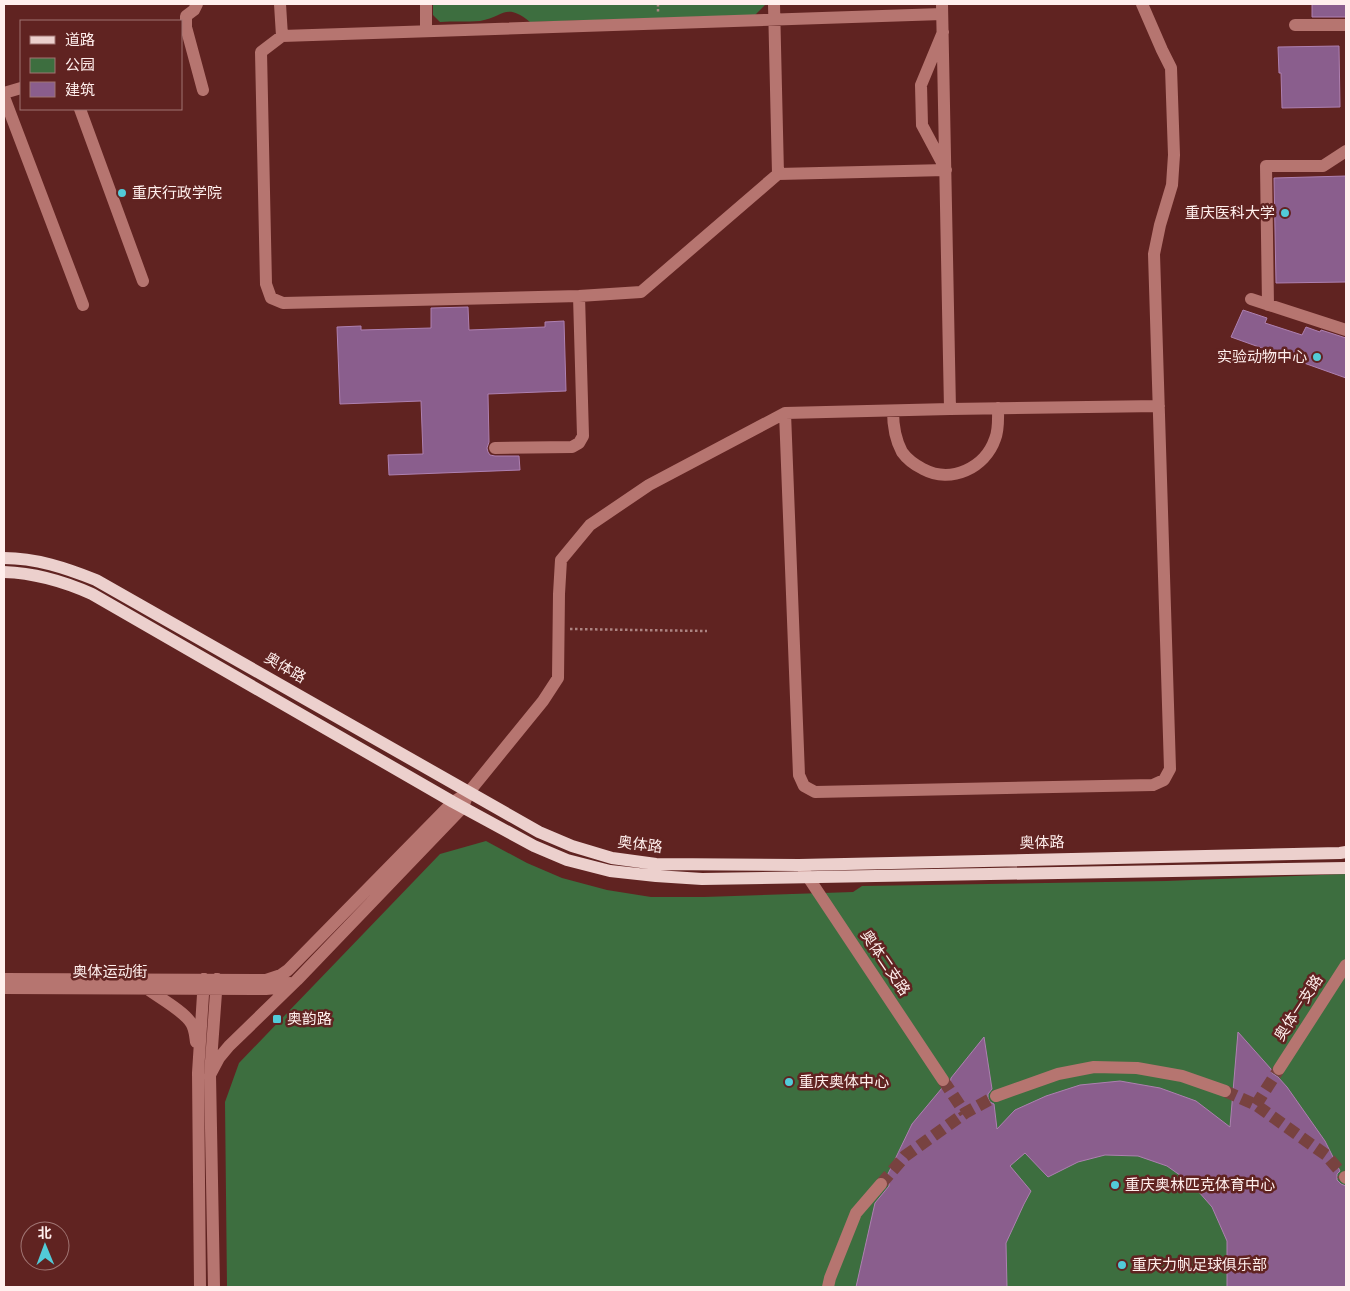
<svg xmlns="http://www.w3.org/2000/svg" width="1350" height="1291" viewBox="0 0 1350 1291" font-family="'Source Sans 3','Noto Sans SC',sans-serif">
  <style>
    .green { fill: #3d6e3f }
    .building { fill: #8a5e8d; stroke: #ae80b1 }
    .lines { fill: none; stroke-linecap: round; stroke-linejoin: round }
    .minor-tunnel { stroke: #784240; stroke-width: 12; stroke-dasharray: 12 6; stroke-linecap: butt }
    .path { stroke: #ac8482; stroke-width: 2.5; stroke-dasharray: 2.5 2.5; stroke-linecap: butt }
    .minor { stroke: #b67570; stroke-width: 12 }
    .major { stroke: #ecd0cd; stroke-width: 12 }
    .poi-dot { fill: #52cbd8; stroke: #602321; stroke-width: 2 }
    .labels { text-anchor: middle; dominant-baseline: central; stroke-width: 5; stroke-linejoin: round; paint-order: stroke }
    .poi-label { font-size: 15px; fill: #ffefed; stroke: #602321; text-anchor: start }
    .street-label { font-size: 15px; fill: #ffefed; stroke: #602321 }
  </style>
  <rect width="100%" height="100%" fill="#602321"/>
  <path class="green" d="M433 4H766L755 15 530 22C505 2 504 17 480 21 467 22 453 21 440 22L433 15Z
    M486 841 527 863 562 878 607 890 651 897H704L853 892 862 886 1166 881 1346 874V1287H227L225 1102 239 1063 440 854Z"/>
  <path class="building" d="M1312 4H1346V17H1312Z
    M1339 46 1340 107 1282 108 1281 73H1279L1278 47Z
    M1346 176V282L1276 283 1274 178Z
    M468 307 469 330 545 327V322L564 321 566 391 488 394 489 442 487 448 488 452 490 455 495 456H519L520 470 389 475 388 455 423 454 421 401 340 404 337 327 361 326V330L431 328V308Z
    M1243 310 1267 318 1265 323 1302 335 1306 327 1320 332 1321 330 1346 338V378L1231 337Z
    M1238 1032 1271 1069 1272 1073 1278 1077 1287 1087 1325 1141 1340 1171 1337 1174V1180L1341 1184 1346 1186V1287H1227V1241L1212 1207 1191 1183 1167 1166 1138 1156 1105 1155 1078 1162 1048 1177 1025 1153 1010 1166 1031 1191 1024 1204 1006 1243 1007 1287H856L875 1203 889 1186V1182L886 1178 912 1124 942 1088 947 1087 950 1084 951 1078 984 1037 992 1089 988 1094V1098L990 1102 994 1104 997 1129 1015 1110 1046 1096 1080 1085 1120 1081 1160 1088 1196 1101 1230 1127Z"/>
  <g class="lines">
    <path class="minor-tunnel" d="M943 1080 965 1113
      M1225 1091 1256 1105 1326 1155 1345 1177
      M1256 1105 1279 1069
      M881 1184 905 1156 965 1113 996 1096"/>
    <path class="path" d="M658 4V12
      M570 629 707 631"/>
    <path class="minor" d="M197 4 194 10 186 16V27L203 90
      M280 4 282 36 261 52 266 284 271 298 283 303 579 296 641 292 778 174
      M426 4V31
      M774 4 778 174 946 170 922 125 921 85 943 32
      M942 4 950 409
      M1295 25H1346
      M282 36 942 14
      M4 93 21 88
      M4 97 83 305
      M80 109 143 281
      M1251 299 1346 330
      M1268 305 1266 166H1323L1346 151
      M893 411C893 425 895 439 902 452 907 459 915 465 923 469 951 484 985 468 995 439 999 430 998 418 998 408
      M785 413 799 775 804 786 815 792 1153 785 1164 780 1170 769 1154 254 1160 225 1172 185 1174 155 1171 68 1162 50 1142 4
      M495 448 572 447 579 443 583 436 579 296
      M804 871 943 1080
      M4 979 266 980 281 975 288 970 453 802 469 792 543 701 558 678 559 594 561 560 590 525 649 485 785 413 950 409 1159 406
      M4 988 266 989 276 988 290 983
      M146 988C158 997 184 1011 191 1023 195 1029 195 1036 196 1042
      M1279 1069 1346 965
      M210 1075 219 1058 229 1046 297 980 463 807 466 799
      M996 1096 1058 1074 1094 1067 1137 1068 1182 1076 1225 1091
      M1345 1177 1346 1178
      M200 1287 198 1073 204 979
      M214 1287 210 1075 217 979
      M828 1287 830 1278 856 1213 881 1184"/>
    <path class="major" d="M4 558C36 558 66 568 96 580L539 832 572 846 612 858 656 864 799 865 1340 853 1346 852
      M4 572C35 573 63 581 92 594L453 802 534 846 567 860 610 871 656 876 702 879 1346 868"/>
  </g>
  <g class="poi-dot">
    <circle cx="122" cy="193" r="5"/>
    <circle cx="1285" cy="213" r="5"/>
    <circle cx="1317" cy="357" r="5"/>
    <rect x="272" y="1014" width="10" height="10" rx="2.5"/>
    <circle cx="789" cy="1082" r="5"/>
    <circle cx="1115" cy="1185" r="5"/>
    <circle cx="1122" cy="1265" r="5"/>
  </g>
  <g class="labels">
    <g class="poi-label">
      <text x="132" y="193">重庆行政学院</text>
      <text x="1275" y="213" text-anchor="end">重庆医科大学</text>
      <text x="1307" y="357" text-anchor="end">实验动物中心</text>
      <text x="287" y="1019">奥韵路</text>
      <text x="799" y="1082">重庆奥体中心</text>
      <text x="1125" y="1185">重庆奥林匹克体育中心</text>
      <text x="1132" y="1265">重庆力帆足球俱乐部</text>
    </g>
    <g class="street-label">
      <text transform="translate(285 668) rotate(30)">奥体路</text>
      <text transform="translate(1042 843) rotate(-1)">奥体路</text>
      <text transform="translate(640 845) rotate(7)">奥体路</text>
      <text transform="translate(885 963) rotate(56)">奥体二支路</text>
      <text x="110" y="972">奥体运动街</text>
      <text transform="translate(1299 1008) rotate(-57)">奥体一支路</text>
    </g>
  </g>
  <rect width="1350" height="1291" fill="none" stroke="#ffefed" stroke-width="10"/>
  <rect x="20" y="20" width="162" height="90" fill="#602321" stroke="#a07573"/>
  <rect x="30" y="36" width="25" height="8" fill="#ecd0cd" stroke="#a07573"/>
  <text x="65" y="45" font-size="15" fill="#ffefed">道路</text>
  <rect x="30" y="58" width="25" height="15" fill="#3d6e3f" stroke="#a07573"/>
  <text x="65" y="70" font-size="15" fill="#ffefed">公园</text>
  <rect x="30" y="82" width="25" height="15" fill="#8a5e8d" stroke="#a07573"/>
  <text x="65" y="95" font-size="15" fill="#ffefed">建筑</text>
  <g transform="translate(45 1246) rotate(359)"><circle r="24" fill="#602321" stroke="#a07573"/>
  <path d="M0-4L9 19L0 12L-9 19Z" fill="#52cbd8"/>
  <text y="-8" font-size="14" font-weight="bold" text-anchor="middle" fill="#ffefed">北</text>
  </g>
</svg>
